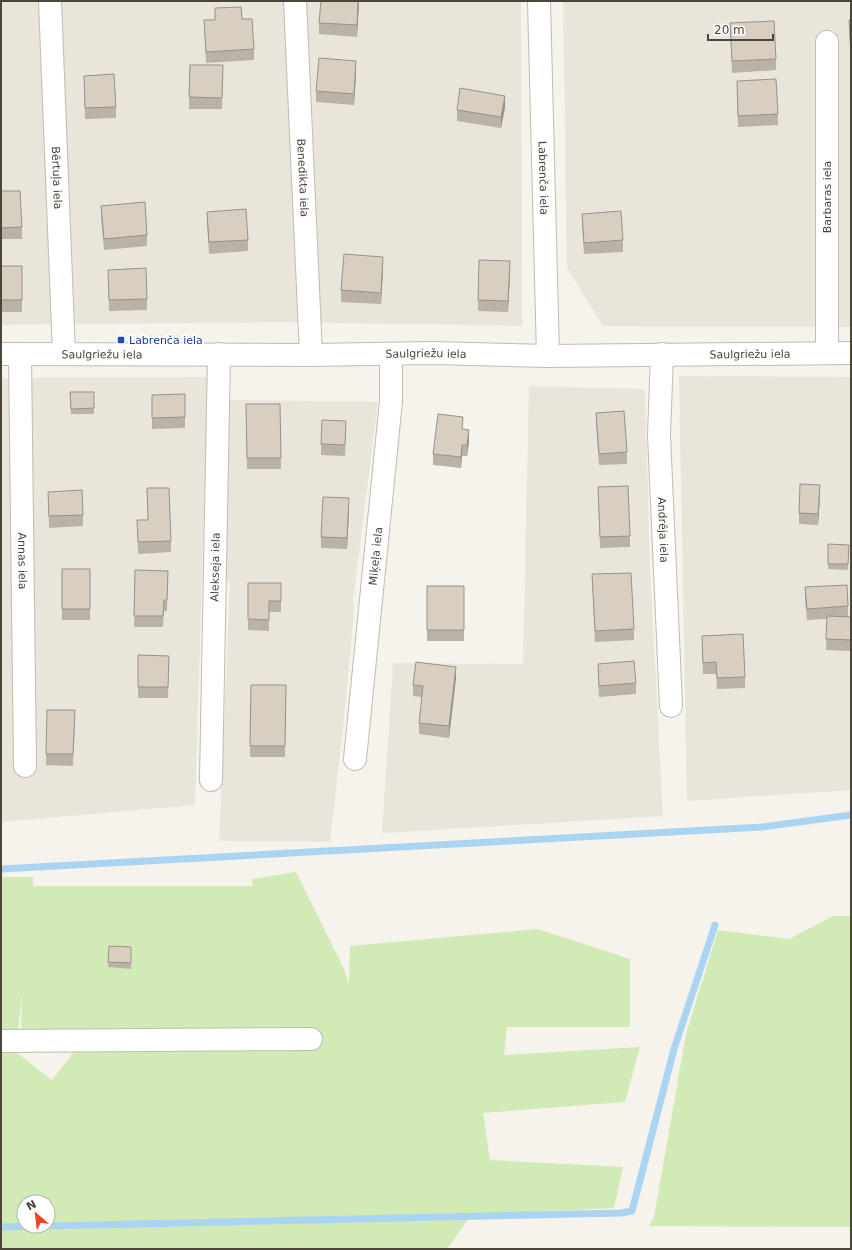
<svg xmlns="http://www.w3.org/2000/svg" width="852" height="1250" viewBox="0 0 852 1250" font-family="'DejaVu Sans',sans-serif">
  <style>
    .residential { fill: #eae5da }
    .green { fill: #d2eab5; fill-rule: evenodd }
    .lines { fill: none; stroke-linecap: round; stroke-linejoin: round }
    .stream { stroke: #a9d4f2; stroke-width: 7 }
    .street-casing { stroke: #c2bbae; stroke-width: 24 }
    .street { stroke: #fff; stroke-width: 22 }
    .wall { fill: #bab2a6 }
    .shaded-wall { fill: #979187 }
    .building { fill: #d8cfc1; stroke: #979187 }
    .transit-dot { fill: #1a4fb4; stroke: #fff; stroke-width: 1.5 }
    .labels { text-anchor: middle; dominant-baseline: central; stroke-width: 3.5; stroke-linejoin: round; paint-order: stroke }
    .street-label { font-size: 11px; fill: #4b4439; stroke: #fff }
    .transit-label { font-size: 11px; fill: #164399; stroke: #fff; text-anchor: start }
  </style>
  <rect width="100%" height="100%" fill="#f6f3ec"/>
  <path class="residential" d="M1 1H521L522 326 278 322 1 325Z
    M563 1H851V327L603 326 567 268Z
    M679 376 851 377V790L687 801Z
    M208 377 195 805 1 822V378Z
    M529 386 645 389 650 568 663 816 382 833 393 663 523 664Z
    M229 400 378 402 353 601 354 609 346 700 330 842 219 841 230 583 226 581Z"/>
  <path class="green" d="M296 872 344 969 349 984 350 946 538 929 630 959V1027H507L504 1055 640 1047 625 1102 483 1113 490 1160 623 1167 614 1208 471 1215 447 1249H1V1051L16 1052 52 1080 74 1052 103 1033H21L22 993 18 1031 1 1032V877H33V886H253L252 879ZM24 1202H48V1226H24Z
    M833 916H851V1227L649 1226 654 1217 686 1034 718 930 789 939Z"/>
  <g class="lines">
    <path class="stream" d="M1 869 762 827 851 815
      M48 1226 621 1213 632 1211 674 1049 715 925
      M1 1227 45 1226"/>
    <g class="street-casing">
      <g id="street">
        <path id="s1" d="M50 1 64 354"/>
        <path id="s2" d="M295 1 311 355"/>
        <path id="s3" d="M539 1 548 356"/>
        <path d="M827 352V42"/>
        <path id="s4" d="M1 354 311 355 432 353 548 356 851 353"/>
        <path id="s5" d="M662 354 659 435 671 706"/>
        <path id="s6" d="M20 355 25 766"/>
        <path id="s7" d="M355 759 391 401V354"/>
        <path id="s8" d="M211 780 219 354"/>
        <path d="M1 1041 311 1039"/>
      </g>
    </g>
    <use href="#street" class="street"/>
  </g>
  <path class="wall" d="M359 1 357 37 319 34V23Z
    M215 8 242 19 254 49V60L206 63 204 20H215Z
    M849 20H851V63L849 31Z
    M730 23 776 59V70L732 73Z
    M190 65H223L222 109H189Z
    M356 72 354 105 316 102V91Z
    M84 76 116 107V118L85 119Z
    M737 81 778 114V125L738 127Z
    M505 107 501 128 457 121V110Z
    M1 191 22 227V239H1Z
    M101 206 147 235V246L104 250 101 217Z
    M207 212 248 240V251L209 254 207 223Z
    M582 214 623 240V252L584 254 582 225Z
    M1 266H22V312H1Z
    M383 268 381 304 341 302V290Z
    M108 270 147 299V310L109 311Z
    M510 272 508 312 478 311V300Z
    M70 392H94V414H71Z
    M185 394V428L152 429V395Z
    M246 404H280L281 469H247Z
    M596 413 627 452V464L599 465 596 424Z
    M463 429 469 441 467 456H462L461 468 433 465V454Z
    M346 432 345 456 321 455V444Z
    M598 487 630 536V547L600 548Z
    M147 488 171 541V552L138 554 137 520H148Z
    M48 492 83 515V526L49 528Z
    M820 496 818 525 799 524V513Z
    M349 510 347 549 321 548V537Z
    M828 544 849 545 848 570 828 569Z
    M62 569H90V620H62Z
    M135 570 168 571 167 611H164L163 627H134Z
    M592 574 634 629V640L595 642Z
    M248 583H281V612H269V631L248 630Z
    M427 586H464V641H427Z
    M805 587 848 606V617H851V651L826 650 827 619 807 620 805 599Z
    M702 636 745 677V688L717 689 716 674H703Z
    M138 655 169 656 168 698H138Z
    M598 664 636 683V694L599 697 598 675Z
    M456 678 449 738 419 734V723L422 697 413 696V685Z
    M251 685H286L285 757H250Z
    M75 722 73 766 46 765V754Z
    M131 953V969L108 967V962Z"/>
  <path class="shaded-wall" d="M358 1H359V4L357 37V25Z
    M356 61V72L354 105V94Z
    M505 96V107L501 128V117Z
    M383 257V268L381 304V293Z
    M510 261V272L508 312V301Z
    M469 430V441L467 456V445Z
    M462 445V456L461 468V457Z
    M820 485V496L818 525V514Z
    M349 498V510L347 549V538Z
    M456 667V678L449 738V726Z"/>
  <path class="building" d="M321 1H358L357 25 319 23Z
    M241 7 242 19H252L254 49 206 52 204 20H215V8Z
    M849 20H851V51Z
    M774 21 776 59 732 61 730 23Z
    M319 58 356 61 354 94 316 91Z
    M190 65H223L222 98 189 97Z
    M114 74 116 107 85 108 84 76Z
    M776 79 778 114 738 116 737 81Z
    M460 88 505 96 501 117 457 110Z
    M1 191H20L22 227 1 228Z
    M145 202 147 235 104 239 101 206Z
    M246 209 248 240 209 242 207 212Z
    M621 211 623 240 584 243 582 214Z
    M344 254 383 257 381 293 341 290Z
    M479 260 510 261 508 301 478 300Z
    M1 266H22V300H1Z
    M146 268 147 299 109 300 108 270Z
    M70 392H94V408L71 409Z
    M185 394V417L152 418V395Z
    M246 404H280L281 458H247Z
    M624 411 627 452 599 454 596 413Z
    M438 414 463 417 462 429 469 430 467 445H462L461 457 433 454Z
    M322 420 346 421 345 445 321 444Z
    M800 484 820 485 818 514 799 513Z
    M628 486 630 536 600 537 598 487Z
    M147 488H169L171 541 138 542 137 520H148Z
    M82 490 83 515 49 516 48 492Z
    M323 497 349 498 347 538 321 537Z
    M828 544 849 545 848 564H828Z
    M62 569H90V609H62Z
    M135 570 168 571 167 600H164L163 616H134Z
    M631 573 634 629 595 631 592 574Z
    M248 583H281V601H269V620L248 619Z
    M847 585 848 606 807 609 805 587Z
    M427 586H464V630H427Z
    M827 616 851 617V640L826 639Z
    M743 634 745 677 717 678 716 662 703 663 702 636Z
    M138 655 169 656 168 687H138Z
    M634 661 636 683 599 686 598 664Z
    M416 662 456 667 449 726 419 723 423 686 413 685Z
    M251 685H286L285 746H250Z
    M47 710H75L73 754H46Z
    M109 946 131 947V963L108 962Z"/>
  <rect class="transit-dot" x="117" y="336" width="8" height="8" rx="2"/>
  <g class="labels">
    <g class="street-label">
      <text stroke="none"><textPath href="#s1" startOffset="177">Bērtuļa iela</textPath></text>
      <text stroke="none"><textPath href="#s2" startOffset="177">Benedikta iela</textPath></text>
      <text stroke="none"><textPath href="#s3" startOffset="177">Labrenča iela</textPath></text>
      <text transform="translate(827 197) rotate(-90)">Barbaras iela</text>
      <text stroke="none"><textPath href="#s4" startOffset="749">Saulgriežu iela</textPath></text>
      <text stroke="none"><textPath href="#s4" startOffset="101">Saulgriežu iela</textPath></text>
      <text stroke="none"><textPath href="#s4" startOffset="425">Saulgriežu iela</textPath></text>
      <text stroke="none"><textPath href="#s5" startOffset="176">Andrēja iela</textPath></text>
      <text stroke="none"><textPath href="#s7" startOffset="204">Miķeļa iela</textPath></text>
      <text stroke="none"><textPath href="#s6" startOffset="206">Annas iela</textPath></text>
      <text stroke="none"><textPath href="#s8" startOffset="213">Alekseja iela</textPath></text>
    </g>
    <g class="transit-label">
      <text x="129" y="340">Labrenča iela</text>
    </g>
  </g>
  <rect width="852" height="1250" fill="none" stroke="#4b4439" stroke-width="4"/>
  <g transform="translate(36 1214) rotate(332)"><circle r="19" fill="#ffffff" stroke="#b7b4b0"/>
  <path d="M0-3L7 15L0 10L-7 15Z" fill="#fc3f1d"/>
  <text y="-6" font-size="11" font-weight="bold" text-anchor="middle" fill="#4b4439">N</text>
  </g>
  <path d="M708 34v6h65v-6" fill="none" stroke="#4b4439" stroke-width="2"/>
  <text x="714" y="34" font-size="12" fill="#4b4439" stroke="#ffffff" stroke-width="3" paint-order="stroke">20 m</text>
</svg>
